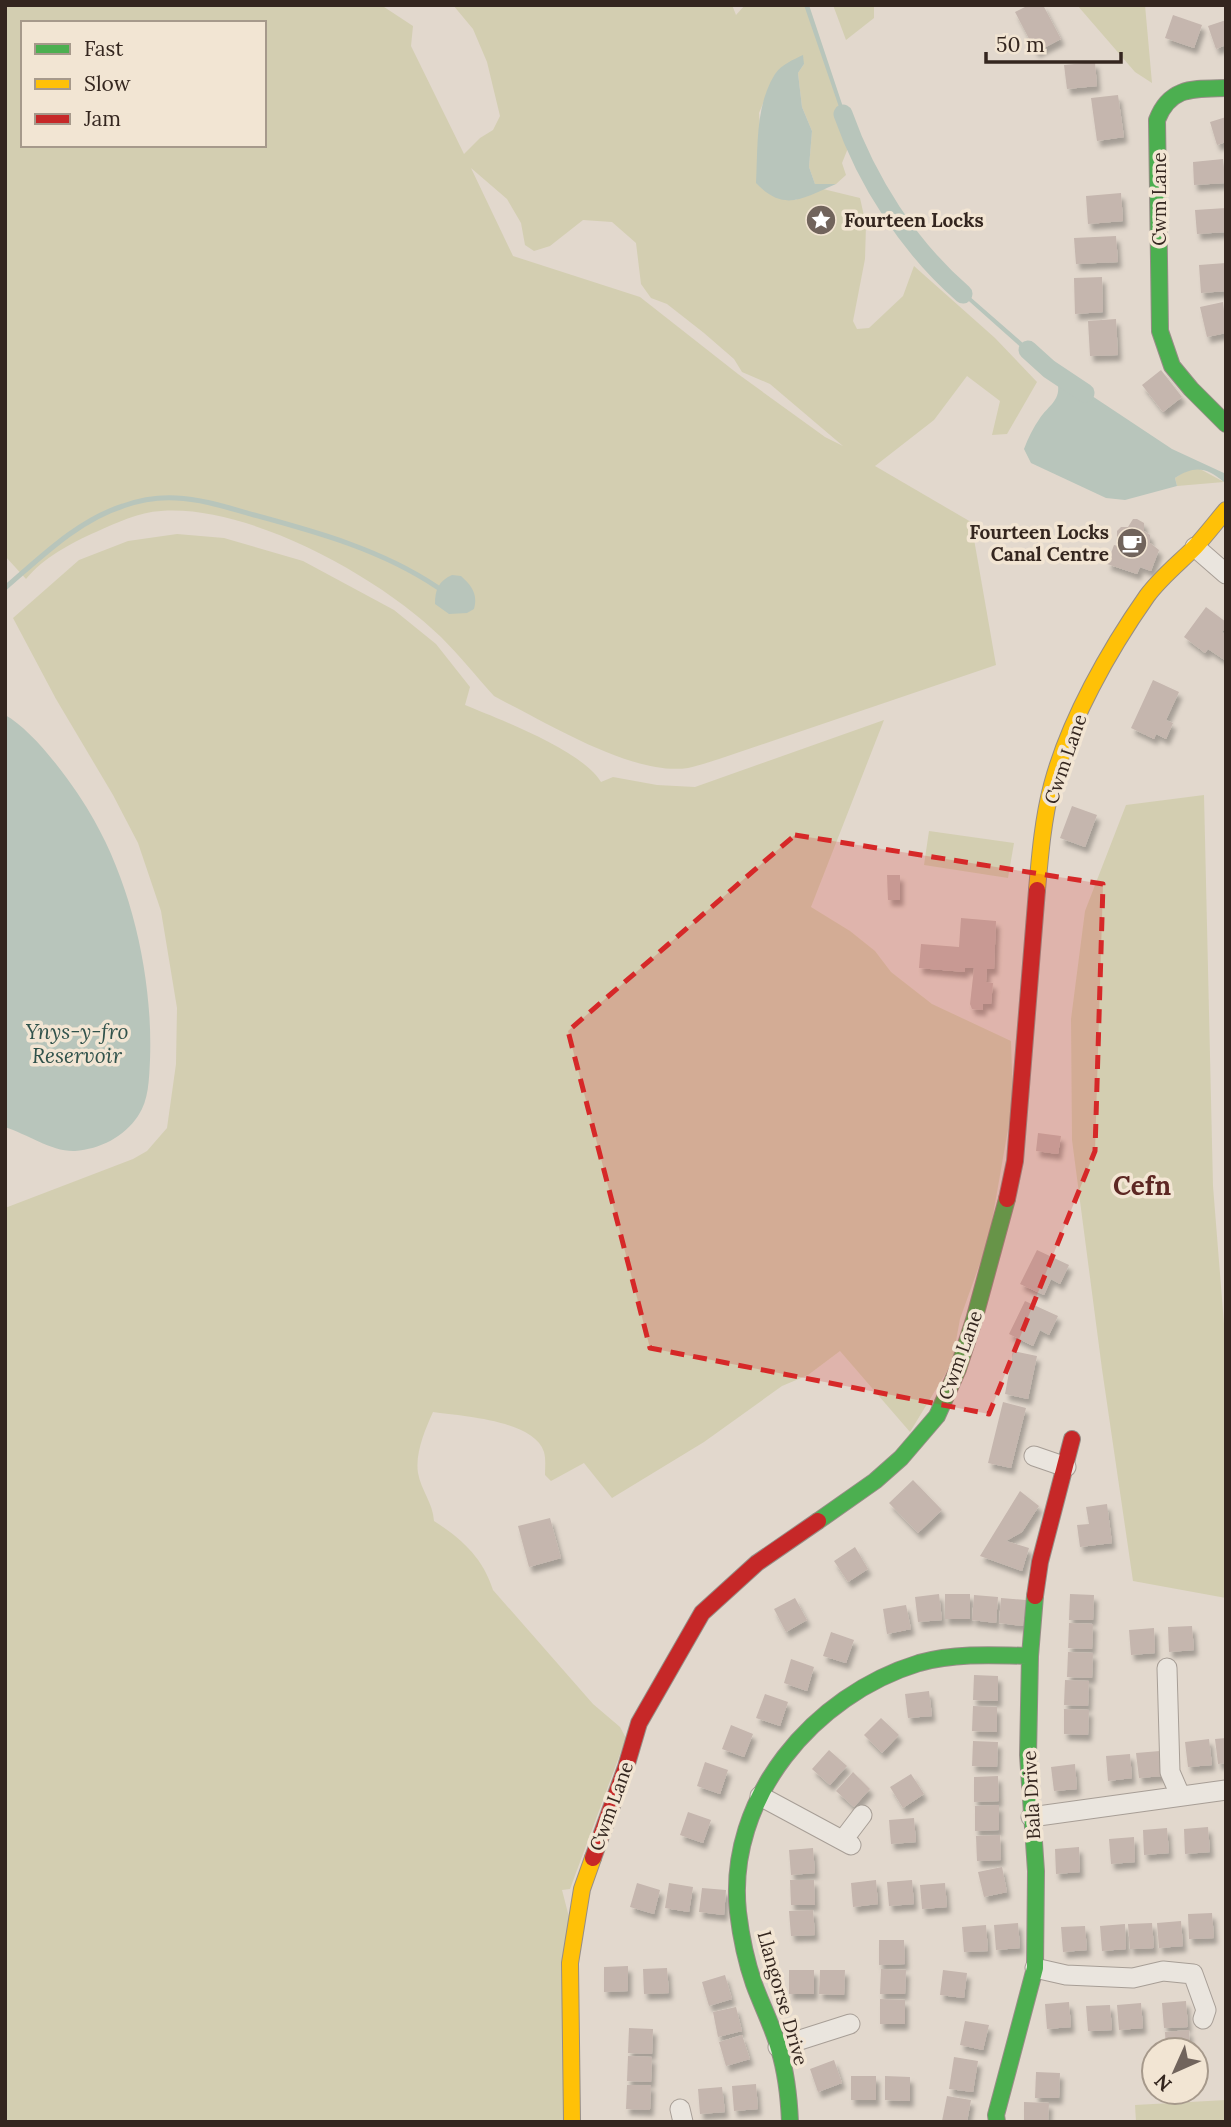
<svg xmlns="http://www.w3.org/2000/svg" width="1231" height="2127" viewBox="0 0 1231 2127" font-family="Lora,serif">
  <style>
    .green { fill: #d3ceb1; fill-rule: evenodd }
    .water { fill: #b8c5bb }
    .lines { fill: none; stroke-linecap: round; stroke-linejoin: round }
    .stream { stroke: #b8c5bb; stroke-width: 5 }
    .canal { stroke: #b8c5bb; stroke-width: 19 }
    .building { fill: #c5b6ae; filter: url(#shadow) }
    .street-casing { stroke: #a79e96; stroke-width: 21 }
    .fast-casing { stroke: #968d86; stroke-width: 18 }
    .slow-casing { stroke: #968d86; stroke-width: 18 }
    .jam-casing { stroke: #968d86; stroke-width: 18 }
    .street { stroke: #eae5de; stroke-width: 19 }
    .fast { stroke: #4caf50; stroke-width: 16 }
    .slow { stroke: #ffc107; stroke-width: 16 }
    .jam { stroke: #c62828; stroke-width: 16 }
    .marked { fill: #d62828; fill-opacity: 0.2; stroke: #d62828; stroke-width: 5; stroke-dasharray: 14 9; stroke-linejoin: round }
    .labels { text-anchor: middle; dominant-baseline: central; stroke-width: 7; stroke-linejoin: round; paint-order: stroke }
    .street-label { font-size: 19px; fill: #34261f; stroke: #f2e5d3 }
    .poi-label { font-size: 19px; font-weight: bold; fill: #34261f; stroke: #f2e5d3; text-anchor: start }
    .water-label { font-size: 21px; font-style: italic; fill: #30524b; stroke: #f2e5d3 }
    .district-label { font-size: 26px; font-weight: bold; fill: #5d2723; stroke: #f2e5d3 }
  </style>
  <defs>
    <filter id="shadow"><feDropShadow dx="3.5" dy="6" stdDeviation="2" flood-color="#0004"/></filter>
  </defs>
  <rect width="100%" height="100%" fill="#e2d8cd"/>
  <path class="green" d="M5 5H381L413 26 411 46 464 154 480 138 493 130 500 116 487 62 473 29 453 5H732L736 15 745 5H807L852 138 842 163 846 175 836 184H815L809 167 812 131 802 107 798 73 804 64 776 73 759 113 760 128 795 200 823 189 860 198 866 225 865 259 853 321 857 329 869 328 903 296 914 266 995 338 1037 382 1007 434 992 435 1000 401 967 376 934 420 875 466 971 522 996 665 719 759C709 762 698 766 688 768 634 776 553 726 505 702L494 696C476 676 459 655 441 637 380 577 248 504 161 511 139 512 116 523 96 532 71 543 43 558 26 579L5 556ZM23 23H264V145H23ZM471 168 507 199 521 223 525 245 534 251 550 246 583 220 612 222 636 243 641 284 651 298 667 304 704 333 734 359 742 372 770 384 843 446 825 437 738 374 640 297 513 256Z
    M833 5H874V18L846 40Z
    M1077 5H1145L1152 83 1135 72Z
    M1188 469H1200L1224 482 1177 486 1175 478Z
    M177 534 224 538 303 561 394 610 436 644 470 687 465 705C499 719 583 751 601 782L613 777 657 785 695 787 884 720 811 907 850 931 875 951 891 972 932 1004 1011 1041 1013 1101 989 1238 960 1319 952 1363 910 1432 840 1351 808 1375 782 1386 704 1442 612 1498 584 1463 551 1481 545 1475C545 1468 546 1459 544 1452 534 1420 461 1416 433 1412 425 1430 415 1453 418 1473 421 1490 433 1503 434 1521 462 1539 483 1558 493 1590L593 1704 620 1727 626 1738 570 1889 562 1890 569 1917 564 2122H5V1208L133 1159 147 1151 167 1128 176 1064 177 1008 161 911 138 843 113 795 56 699 13 618 79 560 128 541Z
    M1204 795 1213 1186 1226 1349V1598L1133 1581 1102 1369 1072 1140 1071 1019 1085 911 1126 805Z
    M929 831 1014 843 1008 878 924 865Z
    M1226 2100V2122H1136L1135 2105Z"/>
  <path class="water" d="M804 5H809L853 137 850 139Z
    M803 55 804 64 798 73 802 107 812 131 809 167 815 184H836C803 198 784 213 756 183 758 147 755 106 775 74 782 64 793 60 803 55Z
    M945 275 1047 364 1044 368 943 278Z
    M1065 378 1172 449 1226 474 1224 482C1207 467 1194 465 1175 478L1177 486 1125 500 1106 498 1031 463 1024 449C1028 438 1033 428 1040 418 1048 406 1060 401 1058 385Z
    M452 575 461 576C472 586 478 594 474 609L467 613 449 614 435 604C435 589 439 581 452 575Z
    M5 715C35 731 77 789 94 820 133 889 153 980 150 1060 149 1079 149 1100 138 1116 124 1137 100 1149 75 1151 52 1152 27 1134 5 1127Z"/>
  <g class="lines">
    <path class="stream" d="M5 588C40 558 78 520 123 506 140 500 158 497 176 498 202 499 229 508 254 515 317 532 382 550 437 587"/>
    <path class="canal" d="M843 114C867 182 909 247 963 294
      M1028 350 1049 369 1085 393"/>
  </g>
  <path class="building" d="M1029 5H1043L1061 39 1036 52 1015 12Z
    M1173 15 1202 25 1194 48 1165 38Z
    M1226 20V45L1216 49 1208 26Z
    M1095 62 1097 86 1067 89 1064 65Z
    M1118 95 1124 137 1097 141 1091 98Z
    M1226 117V142L1217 145 1210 122Z
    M1223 159 1225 183 1194 185 1193 162Z
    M1121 193 1123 221 1088 224 1086 196Z
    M1226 208V232L1197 234 1195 210Z
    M1116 236 1118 262 1076 264 1074 238Z
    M1226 263V291L1201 293 1199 265Z
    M1102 277 1103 312 1075 314 1074 278Z
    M1223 302 1226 333 1207 337 1200 307Z
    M1116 319 1118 355 1090 356 1088 321Z
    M1161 370 1182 397 1163 412 1142 385Z
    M1133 519H1137L1144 523V531L1150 535V543L1159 550 1151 571 1140 567 1137 574 1107 564 1114 545 1118 546 1120 541 1117 538V531L1121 527H1128Z
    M1206 607 1226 622V627L1222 632 1226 635V661L1208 649 1205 653 1184 637Z
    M1153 680 1179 692 1166 720 1173 723 1166 739 1156 734 1154 739 1131 728Z
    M1072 806 1097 815 1085 847 1060 838Z
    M887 875H900V900H888Z
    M961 918 996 921 994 969H987L986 982 993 983 991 1004H983V1010L972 1009 970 1004 974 968H965V972L919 968 921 944 959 947Z
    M1038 1133 1061 1136 1058 1154 1036 1151Z
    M1037 1250 1069 1265 1060 1284 1051 1279 1044 1295 1020 1284Z
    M1025 1301 1058 1316 1049 1335 1040 1330 1033 1346 1009 1334Z
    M1013 1351 1037 1356 1028 1399 1005 1394Z
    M1003 1402 1026 1408 1011 1468 988 1463Z
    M913 1480 942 1510 918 1533 889 1503Z
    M1020 1491 1039 1506 1022 1532 1006 1541 1029 1548 1022 1571 980 1556Z
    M1107 1504 1112 1543 1080 1547 1077 1525 1089 1524 1086 1507Z
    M550 1518 561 1558 529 1567 518 1526Z
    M855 1547 868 1569 848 1582 834 1561Z
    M939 1594 942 1620 918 1622 915 1597Z
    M945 1594H970V1619H945Z
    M1070 1594 1094 1595 1093 1620H1069Z
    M974 1595 998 1597 996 1623 972 1620Z
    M795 1598 807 1620 786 1632 774 1609Z
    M1001 1598 1026 1600 1023 1626 999 1623Z
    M906 1605 911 1629 887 1634 883 1609Z
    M1069 1623 1093 1624 1092 1649 1068 1648Z
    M1192 1626 1194 1650 1169 1652 1168 1627Z
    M1154 1628 1155 1653 1131 1655 1129 1630Z
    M831 1632 854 1640 846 1663 823 1656Z
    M1068 1652 1093 1653 1092 1678 1067 1677Z
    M791 1659 814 1667 807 1691 784 1683Z
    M974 1675 998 1676V1701L973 1700Z
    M1065 1680 1089 1681 1088 1706 1064 1705Z
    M929 1691 932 1716 908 1718 905 1694Z
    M765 1694 788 1702 780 1726 756 1718Z
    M973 1706 997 1707V1732L972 1731Z
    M1064 1709 1089 1710 1088 1735 1064 1734Z
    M881 1718 899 1735 882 1753 864 1735Z
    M731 1725 753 1734 744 1757 722 1749Z
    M1226 1738V1763L1218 1764 1215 1739Z
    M1209 1739 1212 1765 1188 1767 1185 1742Z
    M973 1741 998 1742 997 1767 972 1766Z
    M829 1750 847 1766 830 1785 812 1769Z
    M1160 1751 1163 1776 1139 1778 1136 1753Z
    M1130 1754 1132 1778 1108 1781 1106 1756Z
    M705 1762 728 1770 720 1794 697 1786Z
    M1075 1764 1077 1789 1054 1791 1051 1767Z
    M853 1772 870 1789 854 1807 836 1791Z
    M911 1774 924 1794 903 1808 890 1787Z
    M998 1776 999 1801 974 1802V1777Z
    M999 1805V1830L975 1831V1806Z
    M688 1812 711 1820 703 1843 680 1835Z
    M914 1818 916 1842 891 1844 889 1820Z
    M1208 1827 1210 1852 1185 1854 1184 1829Z
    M1167 1828 1169 1853 1144 1855 1143 1830Z
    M1000 1835 1001 1860 977 1861 976 1836Z
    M1134 1837 1135 1862 1111 1864 1109 1839Z
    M1079 1847 1080 1872 1056 1874 1055 1849Z
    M813 1848 815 1873 791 1875 789 1850Z
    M1002 1867 1007 1892 984 1897 978 1872Z
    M790 1880H814L815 1905H791Z
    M876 1880 878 1904 853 1907 851 1883Z
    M912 1880 914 1904 889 1906 887 1882Z
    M637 1883 660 1890 654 1914 630 1907Z
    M669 1883 693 1887 689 1912 665 1908Z
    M945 1883 947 1907 922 1909 920 1885Z
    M702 1888 726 1890 724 1915 699 1912Z
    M813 1910 815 1935 791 1936 789 1911Z
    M1212 1913 1214 1938 1189 1939 1188 1914Z
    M1181 1921 1183 1946 1159 1948 1157 1923Z
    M1018 1923 1020 1948 996 1950 994 1925Z
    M1152 1923 1154 1948 1130 1949 1128 1924Z
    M1125 1924 1126 1949 1102 1951 1100 1926Z
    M986 1925 988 1951 964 1952 962 1927Z
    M1085 1926 1087 1950 1063 1952 1061 1927Z
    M879 1940H904L905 1964 879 1965Z
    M628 1966V1991L604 1992V1967Z
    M667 1968 669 1993 644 1994 643 1969Z
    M881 1969 906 1970 905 1994H880Z
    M789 1970H814V1994H789Z
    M820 1970H845L844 1995 819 1994Z
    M943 1970 967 1973 964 1998 940 1995Z
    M725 1975 732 1999 709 2006 702 1982Z
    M880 1999 905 2000V2024H880Z
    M1186 2001 1188 2027 1164 2028 1162 2003Z
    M1069 2002 1071 2027 1047 2029 1045 2004Z
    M1141 2003 1143 2028 1119 2030 1117 2005Z
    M1110 2005 1112 2030 1088 2031 1086 2006Z
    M736 2007 742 2031 718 2037 713 2012Z
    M965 2021 989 2025 983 2050 960 2045Z
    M629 2028 653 2029 652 2054 628 2053Z
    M1189 2030 1190 2050H1166L1165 2032Z
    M742 2035 750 2059 726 2066 719 2042Z
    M628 2056 652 2057 651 2082 627 2081Z
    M954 2057 978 2061 973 2092 949 2089Z
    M834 2060 842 2083 818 2092 810 2069Z
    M1036 2072 1060 2073 1059 2098H1035Z
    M851 2076H876V2100H851Z
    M885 2076 910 2077V2101L885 2100Z
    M756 2084 758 2109 734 2111 732 2086Z
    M627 2085H651L650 2110 626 2109Z
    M722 2087 725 2112 700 2114 698 2089Z
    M947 2096 971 2100 967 2122 942 2121Z
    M1024 2102 1049 2103 1048 2122H1024Z"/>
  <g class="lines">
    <g class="street-casing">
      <path id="street" d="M1195 547 1226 574
        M1034 1456 1066 1467
        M1167 1668 1170 1772 1180 1795
        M760 1796 851 1845
        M1031 1817 1226 1790
        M843 1840 862 1815
        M1035 1968 1066 1975 1133 1978 1163 1971 1193 1974 1206 2010 1203 2019
        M778 2047 850 2024
        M680 2109 683 2122"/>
    </g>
    <g class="fast-casing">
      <path id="fast" d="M1226 88C1194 89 1170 86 1157 120L1160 331 1172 366 1191 389 1226 424
        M818 1521 875 1481 901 1458 937 1416 958 1369 974 1320 1007 1199
        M790 2122C789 2098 786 2072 779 2049 773 2027 762 2006 754 1984 746 1961 741 1937 738 1912 726 1798 814 1695 919 1663 955 1653 993 1655 1030 1656
        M997 2122 996 2115 1035 1968 1036 1871 1028 1755 1030 1656 1035 1596"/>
    </g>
    <g class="slow-casing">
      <path id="slow" d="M1037 890C1040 855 1043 819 1052 785 1069 721 1109 650 1147 596 1161 577 1179 563 1195 547 1206 535 1216 522 1226 510
        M572 2122 570 1963 582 1889 593 1858"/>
    </g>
    <g class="jam-casing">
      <path id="jam" d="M1007 1199 1015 1161 1037 890
        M1035 1596 1040 1562 1072 1439
        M593 1858 626 1767 639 1723 702 1613 757 1563 818 1521"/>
    </g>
    <use href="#street" class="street"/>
    <use href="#fast" class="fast"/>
    <use href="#slow" class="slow"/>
    <use href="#jam" class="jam"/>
  </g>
  <path class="marked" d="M795 835 1103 884 1095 1151 989 1414 650 1348 568 1031Z"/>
  <defs>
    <g id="sight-disc" transform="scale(1.575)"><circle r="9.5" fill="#71645c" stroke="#f2e5d3"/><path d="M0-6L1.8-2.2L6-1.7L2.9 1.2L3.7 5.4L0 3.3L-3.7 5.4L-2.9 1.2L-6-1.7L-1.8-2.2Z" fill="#fff"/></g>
    <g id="cafe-disc" transform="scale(1.575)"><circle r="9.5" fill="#71645c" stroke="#f2e5d3"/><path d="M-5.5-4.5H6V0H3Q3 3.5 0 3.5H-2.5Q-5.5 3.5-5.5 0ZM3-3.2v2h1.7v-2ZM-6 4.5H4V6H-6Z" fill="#fff"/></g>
  </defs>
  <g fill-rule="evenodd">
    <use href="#sight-disc" x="821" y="220"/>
    <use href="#cafe-disc" x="1132" y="543"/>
  </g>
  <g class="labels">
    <g class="street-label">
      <text transform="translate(1159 199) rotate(-90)">Cwm Lane</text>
      <text transform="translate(1065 759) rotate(-71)">Cwm Lane</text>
      <text transform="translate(960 1355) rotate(-70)">Cwm Lane</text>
      <text transform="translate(1031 1795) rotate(-93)">Bala Drive</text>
      <text transform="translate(611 1806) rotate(-70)">Cwm Lane</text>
      <text transform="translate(783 1998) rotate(74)">Llangorse Drive</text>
    </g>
    <g class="poi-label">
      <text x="844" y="220">Fourteen Locks</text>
      <text x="1109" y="532" text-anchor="end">Fourteen Locks<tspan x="1109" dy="22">Canal Centre</tspan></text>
    </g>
    <g class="water-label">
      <text x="77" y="1031">Ynys-y-fro<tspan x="77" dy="24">Reservoir</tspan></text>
    </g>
    <g class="district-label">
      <text x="1142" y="1185">Cefn</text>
    </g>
  </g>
  <rect width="1231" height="2127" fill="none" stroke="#34261f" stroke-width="14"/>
  <rect x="21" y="21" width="245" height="126" fill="#f2e5d3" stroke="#a6998b" stroke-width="2"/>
  <rect x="35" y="44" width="35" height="10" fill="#4caf50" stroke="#a6998b" stroke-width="2"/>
  <text x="84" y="56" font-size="21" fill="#34261f">Fast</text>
  <rect x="35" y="79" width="35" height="10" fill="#ffc107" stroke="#a6998b" stroke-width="2"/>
  <text x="84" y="91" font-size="21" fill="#34261f">Slow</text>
  <rect x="35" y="114" width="35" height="10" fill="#c62828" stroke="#a6998b" stroke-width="2"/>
  <text x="84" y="126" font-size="21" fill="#34261f">Jam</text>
  <g transform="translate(1175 2071) rotate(225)"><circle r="33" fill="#f2e5d3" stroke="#a6998b" stroke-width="2"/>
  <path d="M0-5L12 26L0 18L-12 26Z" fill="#71645c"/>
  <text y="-10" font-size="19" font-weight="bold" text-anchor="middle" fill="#34261f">N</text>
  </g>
  <path d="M986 52v10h135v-10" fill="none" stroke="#34261f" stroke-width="3.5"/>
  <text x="996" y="52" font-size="21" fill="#34261f" stroke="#f2e5d3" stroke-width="5" paint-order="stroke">50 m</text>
</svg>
